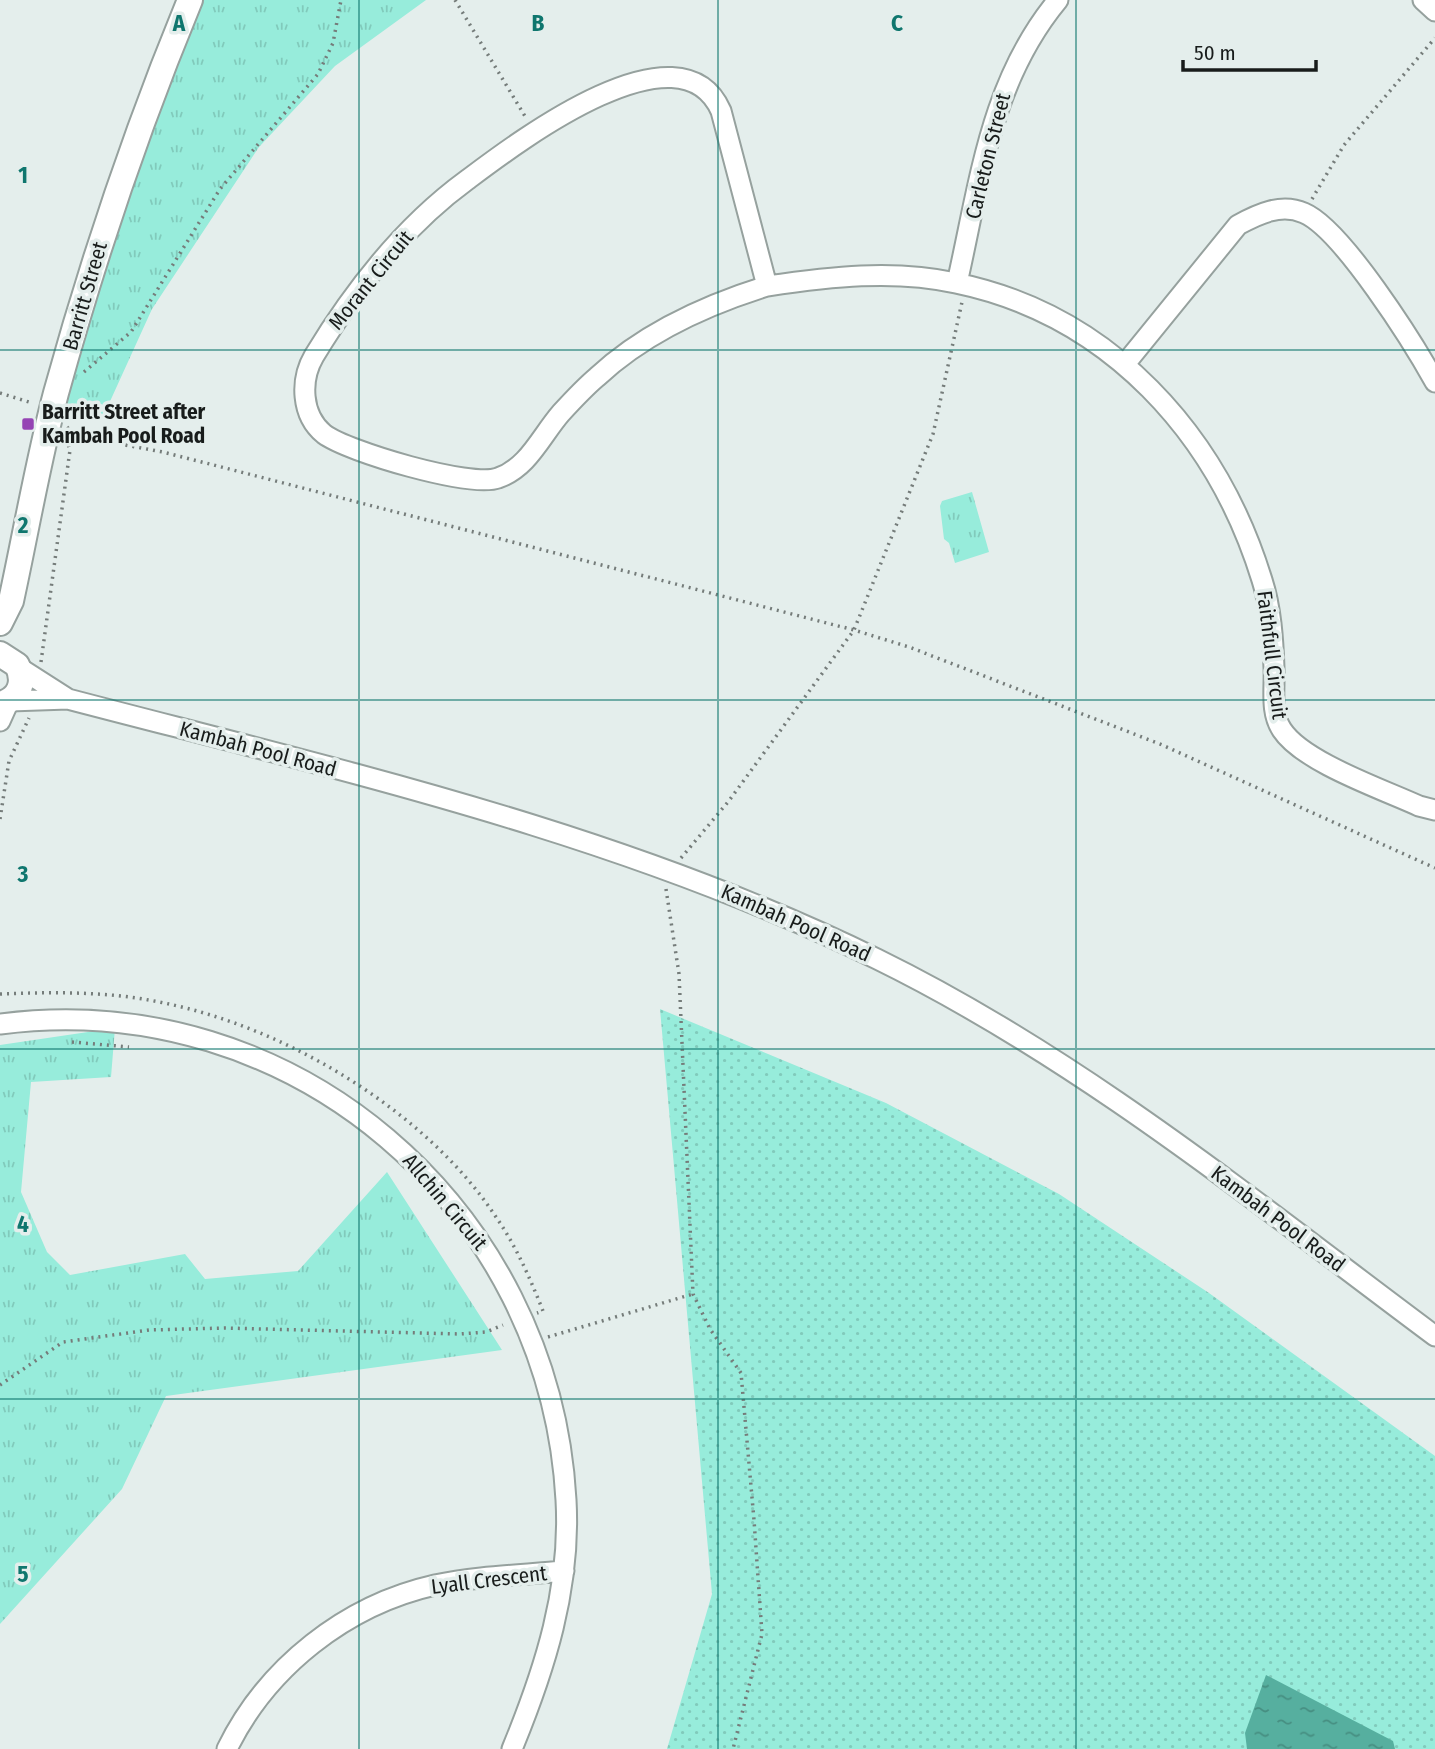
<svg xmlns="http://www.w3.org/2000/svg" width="1435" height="1749" viewBox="0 0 1435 1749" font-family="'Fira Sans Condensed',sans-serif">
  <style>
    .grass { fill: url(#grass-dots) }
    .park { fill: url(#park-tufts) }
    .water { fill: url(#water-ripples) }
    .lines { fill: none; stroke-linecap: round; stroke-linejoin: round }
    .minor-casing { stroke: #96a19e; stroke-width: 23 }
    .tertiary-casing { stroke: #96a19e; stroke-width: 28 }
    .path { stroke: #757c7a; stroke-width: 3.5; stroke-dasharray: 2 5; stroke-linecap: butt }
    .minor { stroke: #fff; stroke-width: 19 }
    .tertiary { stroke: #fff; stroke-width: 24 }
    .grid { fill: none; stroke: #0f766e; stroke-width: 2; stroke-opacity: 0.55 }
    .poi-dot { fill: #9644b4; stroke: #e4eeec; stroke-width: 2.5 }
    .labels { text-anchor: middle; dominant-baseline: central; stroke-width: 7; stroke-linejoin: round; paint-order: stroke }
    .street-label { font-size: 21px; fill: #181c1b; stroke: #e4eeec }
    .poi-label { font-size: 21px; font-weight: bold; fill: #181c1b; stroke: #e4eeec; text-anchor: start }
    .grid-label { font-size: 23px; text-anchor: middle; font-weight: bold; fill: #0f766e; stroke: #e4eeec; stroke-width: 7; stroke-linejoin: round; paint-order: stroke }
  </style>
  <defs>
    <pattern id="grass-dots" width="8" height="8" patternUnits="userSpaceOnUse" patternTransform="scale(1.75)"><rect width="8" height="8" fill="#97ecdb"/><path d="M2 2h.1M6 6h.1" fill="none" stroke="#81cabb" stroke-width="1.8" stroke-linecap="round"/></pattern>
    <pattern id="park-tufts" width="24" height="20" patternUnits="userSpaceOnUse" patternTransform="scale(1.75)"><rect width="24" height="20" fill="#97ecdb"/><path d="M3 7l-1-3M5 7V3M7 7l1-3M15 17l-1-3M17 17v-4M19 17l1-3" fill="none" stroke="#81cabb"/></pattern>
    <pattern id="water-ripples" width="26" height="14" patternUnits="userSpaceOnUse" patternTransform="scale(1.75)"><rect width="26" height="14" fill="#56af9f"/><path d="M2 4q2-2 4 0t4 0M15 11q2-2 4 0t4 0" fill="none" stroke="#468e81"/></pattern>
  </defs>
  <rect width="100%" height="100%" fill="#e4eeec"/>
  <path class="grass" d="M660 1009 886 1103 1059 1194 1209 1293 1435 1456V1749H667L712 1594Z"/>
  <path class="park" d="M197 0H426L335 66 259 147 152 309 102 419 61 409 119 205Z
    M972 492 989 552 955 563 949 543 944 539 940 506 942 501Z
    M115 1028 111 1077 31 1082 21 1192 47 1252 70 1275 185 1254 205 1279 298 1271 387 1172 502 1350 166 1396 122 1489 0 1624V1045Z"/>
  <path class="water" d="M1266 1675 1393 1741 1395 1749H1247L1245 1733Z"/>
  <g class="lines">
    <g class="minor-casing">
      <path id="minor" d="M1423 0 1435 11
        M957 283C980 182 990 82 1058 0
        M767 286C706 305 644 333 597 377 584 388 572 401 561 413 541 436 528 468 498 478 471 488 348 452 324 434 301 415 300 380 314 356 354 290 404 226 467 180 515 144 680 18 721 111L767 286C829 277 893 269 956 283 1110 315 1217 434 1262 580 1271 608 1273 639 1274 668 1275 689 1270 712 1282 730 1303 762 1382 789 1419 806L1435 810
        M1125 364 1238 225C1258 214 1281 203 1304 213 1342 229 1414 344 1435 382
        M18 667 68 699
        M10 701 68 699C343 771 620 833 877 959 1079 1058 1255 1202 1435 1336
        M0 721 9 701
        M0 1024C293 986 550 1208 566 1500 571 1588 545 1669 512 1749
        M227 1749C267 1667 346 1605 435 1585 477 1576 522 1575 564 1571"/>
    </g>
    <g class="tertiary-casing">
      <path id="tertiary" d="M0 623 11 601C26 532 38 461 56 393 93 259 137 128 190 0
        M0 654 17 665C26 683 19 699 0 704"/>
    </g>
    <path class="path" d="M455 0 526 118
      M1312 199 1344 145 1435 38
      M84 372 131 332 220 189 318 74 333 43 341 0
      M0 393 32 403
      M67 427 76 436 163 452 854 630 909 647 1160 744 1435 868
      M41 662 70 450 66 438
      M0 819 9 761 29 718
      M681 858 728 802 854 630 933 434 962 302
      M666 889 679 974 693 1294 710 1329 741 1373 754 1520 762 1634 733 1749
      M0 994C55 992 109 991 164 1003 287 1028 426 1111 496 1217 516 1246 530 1278 543 1311L537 1313
      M72 1042 129 1047
      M548 1337 693 1294
      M0 1385 63 1342 149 1330 224 1328 460 1334 486 1332 503 1325"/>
    <use href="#minor" class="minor"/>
    <use href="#tertiary" class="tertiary"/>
  </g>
  <path class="grid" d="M359 0V1749M718 0V1749M1076 0V1749M0 350H1435M0 700H1435M0 1049H1435M0 1399H1435"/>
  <rect class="poi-dot" x="21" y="417" width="14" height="14" rx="3.5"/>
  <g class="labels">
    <g class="street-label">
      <text transform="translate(988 156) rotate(-76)">Carleton Street</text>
      <text transform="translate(371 280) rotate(-51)">Morant Circuit</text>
      <text transform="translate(85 296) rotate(-74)">Barritt Street</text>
      <text transform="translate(1272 655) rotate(83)">Faithfull Circuit</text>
      <text transform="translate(258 749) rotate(15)">Kambah Pool Road</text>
      <text transform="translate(796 923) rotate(24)">Kambah Pool Road</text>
      <text transform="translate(445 1202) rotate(50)">Allchin Circuit</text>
      <text transform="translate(1278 1219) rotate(37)">Kambah Pool Road</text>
      <text transform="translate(489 1580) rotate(-7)">Lyall Crescent</text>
    </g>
    <g class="poi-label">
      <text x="42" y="412">Barritt Street after<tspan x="42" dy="24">Kambah Pool Road</tspan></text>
    </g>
  </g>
  <g class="grid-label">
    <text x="179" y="31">A</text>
    <text x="538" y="31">B</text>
    <text x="897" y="31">C</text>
    <text x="23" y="183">1</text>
    <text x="23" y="533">2</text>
    <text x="23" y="882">3</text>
    <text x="23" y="1232">4</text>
    <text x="23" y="1582">5</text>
  </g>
  <path d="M1183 60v10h133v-10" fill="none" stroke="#181c1b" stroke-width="3.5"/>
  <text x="1194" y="60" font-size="21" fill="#181c1b" stroke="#e4eeec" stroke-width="5" paint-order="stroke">50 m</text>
</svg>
